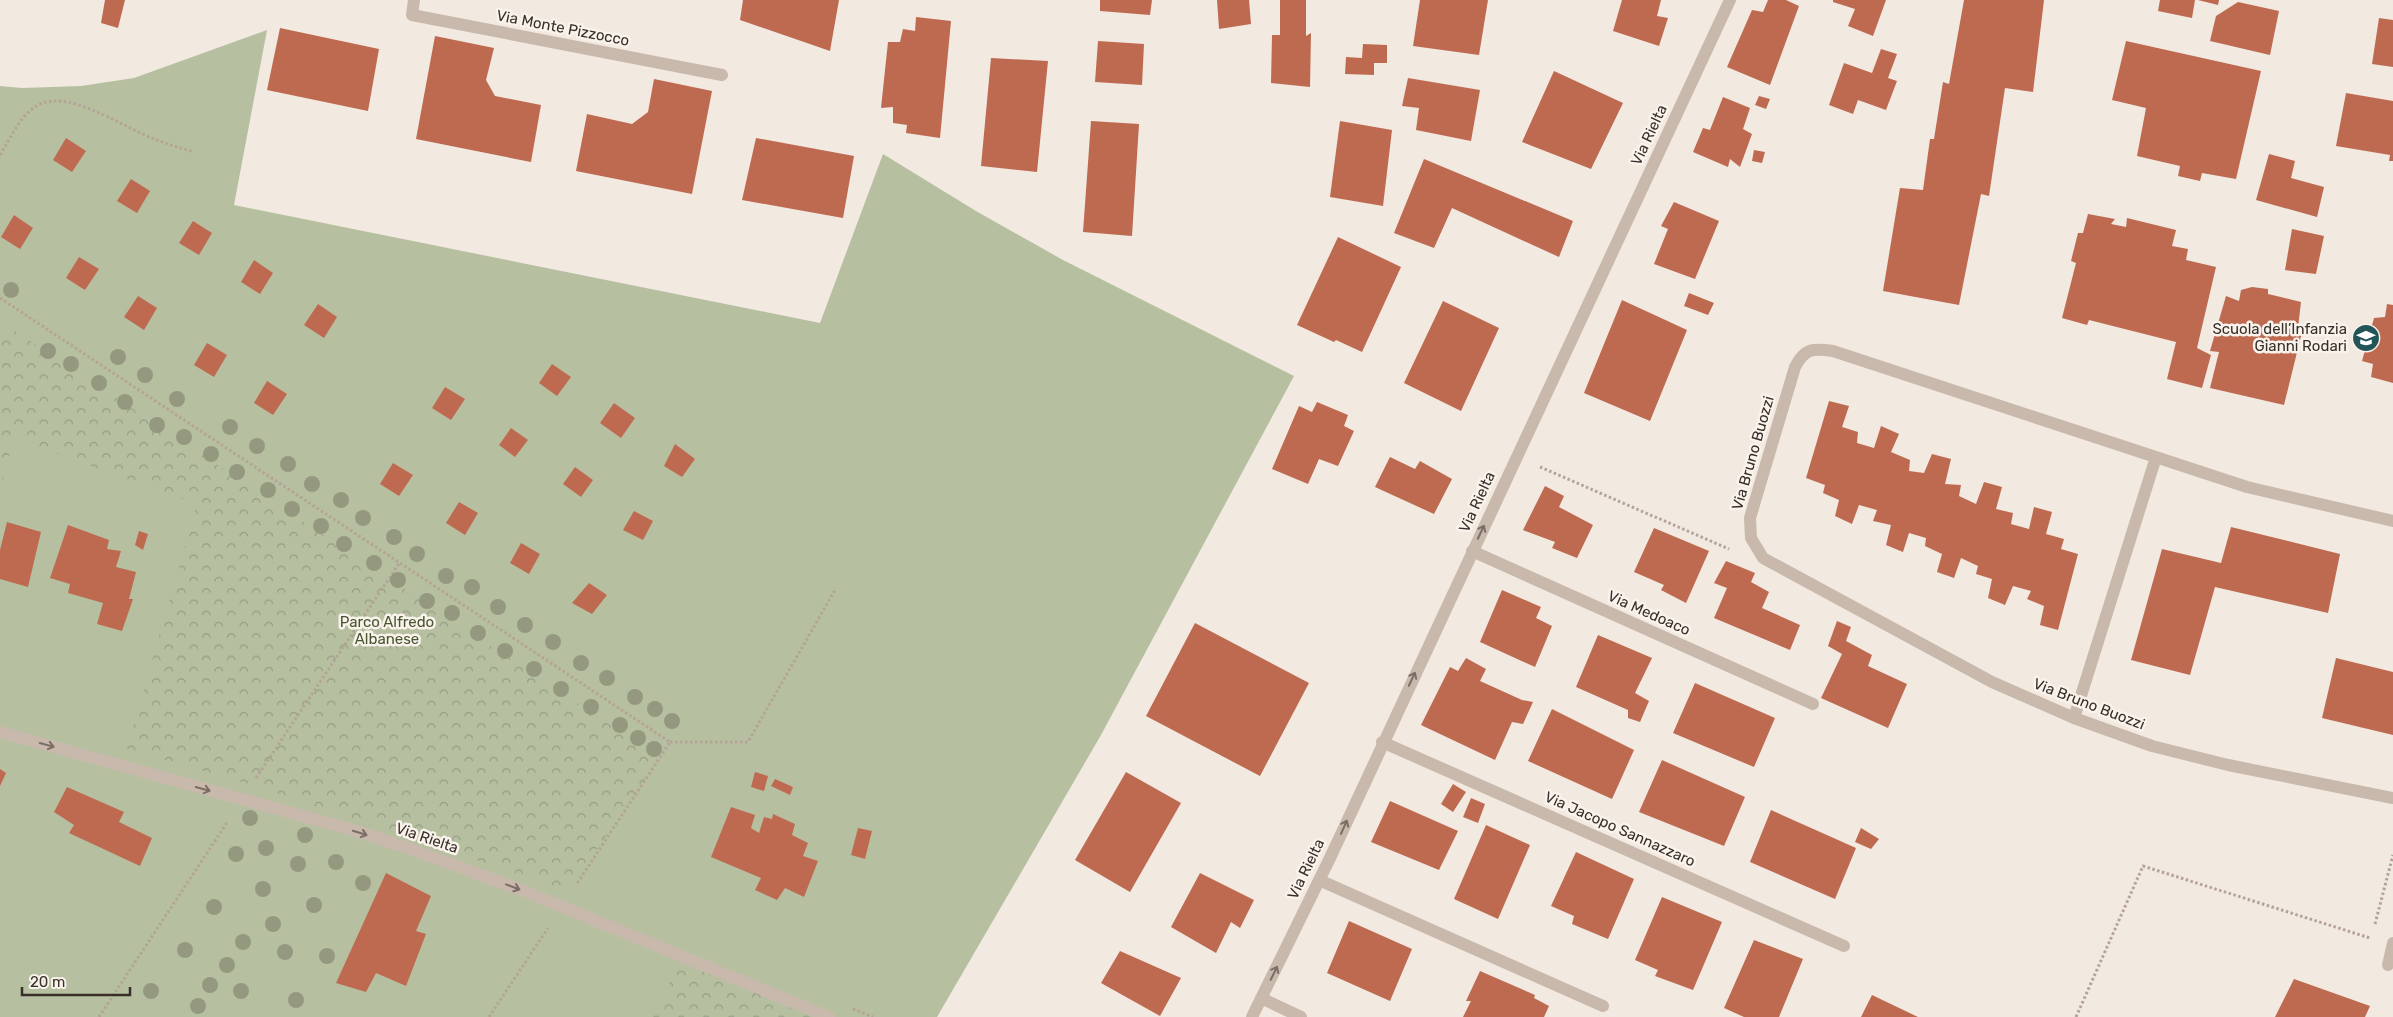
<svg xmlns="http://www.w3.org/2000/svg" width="2393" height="1017" viewBox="0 0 2393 1017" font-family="Rubik,sans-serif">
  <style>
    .green { fill: #b6c0a1 }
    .forest { fill: url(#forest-crowns) }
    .building { fill: #be6a51 }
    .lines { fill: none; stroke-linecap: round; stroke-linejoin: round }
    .path { stroke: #b5a396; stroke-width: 3; stroke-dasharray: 2.5 2.5; stroke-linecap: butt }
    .minor { stroke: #c9b9ac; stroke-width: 12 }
    .tree { fill: #94987f }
    .oneway { stroke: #796d65 }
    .labels { text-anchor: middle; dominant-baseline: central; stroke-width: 5; stroke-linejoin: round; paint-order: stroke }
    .street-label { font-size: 15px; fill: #382f2b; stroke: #f9f3ec }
    .poi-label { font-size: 15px; fill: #382f2b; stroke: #f9f3ec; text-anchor: end }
    .park-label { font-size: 15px; fill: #485530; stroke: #f9f3ec }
  </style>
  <defs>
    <pattern id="forest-crowns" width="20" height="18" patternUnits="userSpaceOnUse" patternTransform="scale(1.25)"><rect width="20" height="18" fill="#b6c0a1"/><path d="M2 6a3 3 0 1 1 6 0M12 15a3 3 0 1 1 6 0" fill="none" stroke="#959c83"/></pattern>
  </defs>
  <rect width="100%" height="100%" fill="#f2e9e0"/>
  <path class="green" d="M267 30 234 205 820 323 883 154 976 211 1063 260 1294 376 1101 735 937 1017H0V86L22 88 81 86 134 78Z"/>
  <path class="forest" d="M0 321 660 758 568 891 252 785 127 749 197 504 14 438 0 490Z
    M682 956 829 1017H653Z"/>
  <path class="building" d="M105 0H125L118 28 101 23Z
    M743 0H839L830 51 740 20Z
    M1100 0H1152L1150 15 1100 11Z
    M1217 0H1249L1251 24 1219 29Z
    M1280 0H1306V36L1311 33 1310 87 1271 83 1272 35H1280Z
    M1420 0H1488L1479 55 1413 46Z
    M1622 0H1661L1657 16 1668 18 1659 46 1613 31Z
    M1768 0H1786L1799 6 1770 85 1727 67 1752 10 1763 12Z
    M1833 0H1886L1873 36 1848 26 1855 9 1833 2Z
    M1964 0H2044L2033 92 2005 88 1989 196 1981 194 1959 305 1883 291 1900 188 1923 190 1930 139H1934L1943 82 1949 84Z
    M2160 0H2195L2192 18 2158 11Z
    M2198 0H2219L2218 5Z
    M2238 2 2279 11 2270 55 2210 41 2216 16Z
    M916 17 951 21 940 138 906 133 907 125 893 123V107L881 108 888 42H900L903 29 915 31Z
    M2379 18 2393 20V67L2372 64Z
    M280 28 379 49 368 111 267 90Z
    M435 36 494 48 486 80 495 96 541 105 531 162 416 139Z
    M1098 41 1144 44 1142 85 1095 82Z
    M2126 41 2261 71 2236 179 2202 173 2200 181 2178 176 2180 166 2137 156 2146 108 2112 100Z
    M1363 44 1387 45V63H1374V75L1345 74 1346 57 1362 58Z
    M1881 49 1897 54 1888 78 1897 81 1886 110 1858 100 1853 114 1829 105 1844 63 1872 73Z
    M991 58 1048 61 1037 172 981 166Z
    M1554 71 1623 103 1591 169 1522 142Z
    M1408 78 1480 90 1471 141 1416 130 1419 108 1402 106Z
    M654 79 712 91 692 194 576 171 587 114 632 124 648 112Z
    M2346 93 2393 101V161H2389L2390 155 2336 146Z
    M1759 96 1770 99 1766 109 1755 105Z
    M1723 97 1750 108 1743 129 1752 134 1740 167 1730 159 1728 167 1693 152 1703 128 1710 130Z
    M1091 121 1139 124 1132 236 1083 232Z
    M1340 121 1392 130 1383 206 1330 197Z
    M66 138 86 151 72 172 53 160Z
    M756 138 854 156 843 218 742 200Z
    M1754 150 1765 152 1762 163 1752 161Z
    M2269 154 2295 161 2291 178 2324 187 2317 217 2256 200Z
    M1424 159 1573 221 1559 257 1452 208 1434 248 1394 233Z
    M131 179 150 191 137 213 117 201Z
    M1674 202 1719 221 1695 279 1654 264 1668 229 1661 226Z
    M2088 214 2115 219 2111 224 2126 227 2127 218 2176 230 2172 246 2188 249 2186 260 2216 267 2197 348 2211 355 2202 388 2167 379 2176 342 2089 320 2087 325 2062 318 2076 263 2071 261 2078 233H2083Z
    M14 215 33 228 20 249 1 237Z
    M193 221 212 233 199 255 179 243Z
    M2292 229 2324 236 2316 274 2285 270Z
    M1338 237 1401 267 1362 352 1336 340 1334 342 1297 325Z
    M79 257 99 269 85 290 66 278Z
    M254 260 273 273 260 294 241 282Z
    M2252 287 2268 289V294L2301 302 2298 328H2303L2284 405 2210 388 2219 352 2210 351 2226 296 2239 301 2241 290Z
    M1689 293 1714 303 1708 315 1684 306Z
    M138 296 157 308 144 330 124 317Z
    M1622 300 1687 330 1650 421 1584 393Z
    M1443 301 1499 328 1461 411 1404 383Z
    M318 304 337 317 324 338 304 325Z
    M2387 304 2393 305V383L2371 377 2373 364 2362 361 2374 318 2385 317Z
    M207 343 227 355 214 377 194 365Z
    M552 364 571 377 557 396 539 383Z
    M267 381 287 394 273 415 254 403Z
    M445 387 465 399 451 420 432 408Z
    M1829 401 1849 406 1842 427 1858 432 1857 443 1874 448 1881 426 1899 434 1891 452 1910 460 1909 471 1924 473 1932 454 1951 459 1945 484 1961 485 1959 496 1976 504 1984 482 2002 487 1996 509 2013 513 2011 524 2029 529 2034 507 2052 512 2046 534 2064 539 2061 549 2078 554 2058 630 2040 625 2044 606 2027 599 2031 591 2013 586 2005 605 1988 598 1992 579 1976 574 1978 566 1961 558 1954 578 1937 572 1942 554 1925 546 1926 538 1909 533 1903 552 1886 545 1891 525 1873 521 1877 510 1859 505 1852 524 1835 516 1839 500 1823 493 1825 485 1806 478Z
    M1317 402 1348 415 1344 426 1354 431 1338 466 1319 459 1308 484 1272 469 1299 406 1312 412Z
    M614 403 635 418 621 438 600 423Z
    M511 428 528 440 515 457 499 445Z
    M675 444 695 459 682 477 664 466Z
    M1390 457 1415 469 1420 461 1452 479 1434 514 1375 487Z
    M393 463 413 475 399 496 380 484Z
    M575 467 593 480 581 497 563 484Z
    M1545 486 1564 496 1559 507 1593 525 1577 558 1552 548 1555 542 1523 530Z
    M459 502 478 513 465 535 446 523Z
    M634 511 653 521 643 540 623 530Z
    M7 522 41 532 28 587 0 579V550Z
    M68 525 109 540 107 549 121 551 116 567 136 572 129 599H133L122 631 97 624 103 603 68 593 70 584 50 578Z
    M2231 527 2340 554 2328 613 2215 587 2190 675 2131 660 2162 549 2221 563Z
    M1654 528 1709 551 1686 603 1661 590 1664 585 1634 572Z
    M139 531 148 534 143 550 135 545Z
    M521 543 540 554 529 574 510 563Z
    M1726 561 1755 573 1751 582 1769 592 1762 608 1800 625 1790 650 1714 618 1727 588 1714 583Z
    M589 583 607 595 592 614 572 603Z
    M1502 590 1541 607 1536 618 1552 626 1535 667 1480 642Z
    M1837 621 1851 627 1846 641 1872 655 1868 666 1907 684 1888 728 1821 698 1842 654 1828 646Z
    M1195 623 1309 683 1260 776 1146 716Z
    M1598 635 1652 658 1635 693 1649 701 1640 722 1628 718V710L1576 687Z
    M1466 658 1486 669 1480 681 1522 700 1533 702 1523 724 1512 722 1495 760 1421 725 1450 667 1458 671Z
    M2336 658 2393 672V735L2322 718Z
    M1695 683 1775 718 1754 767 1673 733Z
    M1552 709 1634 750 1612 799 1528 761Z
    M1662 760 1745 797 1724 846 1639 812Z
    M0 769 6 773 0 786Z
    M755 772 768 776 764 791 751 787Z
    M1126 772 1181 803 1130 892 1075 860Z
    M775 779 793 787 790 795 771 786Z
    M1453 784 1466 792 1453 812 1441 804Z
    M67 787 124 812 119 822 152 838 140 866 69 833 74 825 54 812Z
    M1471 798 1485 804 1478 823 1463 817Z
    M1390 801 1458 831 1439 870 1371 842Z
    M731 807 755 815 751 828 759 833 764 817 772 819 773 814 795 824 792 835 808 843 803 856 818 861 804 897 785 888 777 900 755 890 761 878 711 857Z
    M1771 810 1856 848 1835 899 1750 862Z
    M1486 825 1530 845 1498 919 1454 899Z
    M858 828 872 831 865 859 851 855Z
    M1861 828 1879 839 1871 849 1855 842Z
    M1576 852 1634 879 1608 939 1572 924 1574 916 1551 906Z
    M386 873 431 896 416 931 426 934 406 986 376 973 366 992 336 983Z
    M1200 873 1254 900 1240 928 1231 922 1216 953 1171 927Z
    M1662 897 1722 922 1693 990 1655 976 1658 970 1635 960Z
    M1349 921 1412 949 1390 1001 1327 973Z
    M1754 940 1803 959 1779 1017H1744L1724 1008Z
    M1120 951 1181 978 1160 1016 1101 983Z
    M1480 971 1535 995 1534 998 1549 1006 1544 1017H1463L1471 1001H1466Z
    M2294 979 2370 1006 2365 1017H2275Z
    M1872 995 1918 1017H1861Z"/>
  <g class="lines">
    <path class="path" d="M0 155C11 138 22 110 43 103 73 92 125 128 154 139 167 144 180 148 194 152
      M0 298 670 742 576 885
      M1540 467 1729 549
      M670 742H748L836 588
      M256 778 400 562
      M2375 924 2393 855
      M853 1009 873 1017
      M99 1017 228 821
      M489 1017 548 928
      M2076 1017 2143 866 2370 938"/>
    <path class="minor" d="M414 0 412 15 722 75
      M2393 521 2247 487 1833 351C1813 348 1805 348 1795 367L1750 518 1751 538 1763 558 1992 682 2074 718 2152 746 2228 765 2393 798
      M1472 551 1813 704
      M2074 718 2156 457
      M0 732 353 830 411 849 524 891 829 1017
      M1382 742 1844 946
      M1319 880 1603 1006
      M2388 965 2393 943
      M1261 998 1301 1017
      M1252 1017 1330 858 1730 0"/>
  </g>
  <g class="tree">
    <circle cx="11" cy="290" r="8"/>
    <circle cx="48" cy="351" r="8"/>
    <circle cx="118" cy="357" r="8"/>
    <circle cx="71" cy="364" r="8"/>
    <circle cx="145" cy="375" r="8"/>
    <circle cx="99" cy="383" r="8"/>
    <circle cx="177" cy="399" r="8"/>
    <circle cx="125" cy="402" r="8"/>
    <circle cx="157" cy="425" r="8"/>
    <circle cx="230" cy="427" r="8"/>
    <circle cx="184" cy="437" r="8"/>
    <circle cx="257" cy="446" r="8"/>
    <circle cx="211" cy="454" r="8"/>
    <circle cx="288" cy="464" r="8"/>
    <circle cx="237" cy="472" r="8"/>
    <circle cx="312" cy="484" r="8"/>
    <circle cx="268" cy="490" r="8"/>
    <circle cx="341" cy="500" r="8"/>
    <circle cx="292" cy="509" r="8"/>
    <circle cx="363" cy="518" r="8"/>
    <circle cx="321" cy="526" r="8"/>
    <circle cx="394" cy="537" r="8"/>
    <circle cx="344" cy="544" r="8"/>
    <circle cx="417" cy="554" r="8"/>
    <circle cx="374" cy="563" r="8"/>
    <circle cx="446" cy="576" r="8"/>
    <circle cx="398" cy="580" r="8"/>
    <circle cx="472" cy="587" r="8"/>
    <circle cx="427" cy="601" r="8"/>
    <circle cx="498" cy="607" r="8"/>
    <circle cx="452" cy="613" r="8"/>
    <circle cx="525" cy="625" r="8"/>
    <circle cx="478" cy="633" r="8"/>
    <circle cx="553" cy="642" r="8"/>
    <circle cx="505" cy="651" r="8"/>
    <circle cx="581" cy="663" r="8"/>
    <circle cx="534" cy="669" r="8"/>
    <circle cx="607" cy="678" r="8"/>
    <circle cx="561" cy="689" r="8"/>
    <circle cx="635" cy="697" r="8"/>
    <circle cx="591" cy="707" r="8"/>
    <circle cx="655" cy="709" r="8"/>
    <circle cx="672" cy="721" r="8"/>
    <circle cx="620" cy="725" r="8"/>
    <circle cx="638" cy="738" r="8"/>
    <circle cx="654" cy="749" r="8"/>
    <circle cx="250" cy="818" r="8"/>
    <circle cx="305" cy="835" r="8"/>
    <circle cx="266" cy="848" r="8"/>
    <circle cx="236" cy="854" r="8"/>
    <circle cx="336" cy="862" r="8"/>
    <circle cx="298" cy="864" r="8"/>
    <circle cx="363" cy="883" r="8"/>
    <circle cx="263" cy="889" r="8"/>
    <circle cx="314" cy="905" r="8"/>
    <circle cx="214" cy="907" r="8"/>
    <circle cx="273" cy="924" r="8"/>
    <circle cx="243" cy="942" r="8"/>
    <circle cx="185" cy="950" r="8"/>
    <circle cx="285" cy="952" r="8"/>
    <circle cx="327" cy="956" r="8"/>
    <circle cx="227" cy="965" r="8"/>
    <circle cx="210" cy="985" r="8"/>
    <circle cx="151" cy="991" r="8"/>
    <circle cx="241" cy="991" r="8"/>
    <circle cx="296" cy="1000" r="8"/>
    <circle cx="198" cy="1006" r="8"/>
  </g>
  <defs><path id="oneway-shaft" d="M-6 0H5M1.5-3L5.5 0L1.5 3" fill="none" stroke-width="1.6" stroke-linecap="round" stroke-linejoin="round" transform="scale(1.25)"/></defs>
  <g class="oneway">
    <use href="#oneway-shaft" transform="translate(1481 532) rotate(-65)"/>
    <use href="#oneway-shaft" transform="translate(1412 679) rotate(-65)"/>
    <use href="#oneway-shaft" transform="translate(47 745) rotate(15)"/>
    <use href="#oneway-shaft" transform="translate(203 789) rotate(16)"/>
    <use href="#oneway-shaft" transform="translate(1344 827) rotate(-66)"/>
    <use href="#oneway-shaft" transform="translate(360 833) rotate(17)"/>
    <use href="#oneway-shaft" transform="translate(513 887) rotate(21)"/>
    <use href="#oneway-shaft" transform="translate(1274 973) rotate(-64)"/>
  </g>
  <defs>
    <g id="school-disc" transform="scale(1.4375)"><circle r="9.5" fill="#225557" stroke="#f9f3ec"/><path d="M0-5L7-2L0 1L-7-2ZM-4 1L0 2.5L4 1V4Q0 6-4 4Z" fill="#fff"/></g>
  </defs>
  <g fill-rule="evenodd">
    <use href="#school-disc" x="2366" y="338"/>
  </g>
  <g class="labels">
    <g class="street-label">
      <text transform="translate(563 28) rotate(11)">Via Monte Pizzocco</text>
      <text transform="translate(1649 135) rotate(-65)">Via Rielta</text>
      <text transform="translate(1753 453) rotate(-74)">Via Bruno Buozzi</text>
      <text transform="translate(1477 502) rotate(-65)">Via Rielta</text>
      <text transform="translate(1649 613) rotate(24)">Via Medoaco</text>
      <text transform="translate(2089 704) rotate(21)">Via Bruno Buozzi</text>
      <text transform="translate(1620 829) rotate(24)">Via Jacopo Sannazzaro</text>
      <text transform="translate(427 838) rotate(19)">Via Rielta</text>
      <text transform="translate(1306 869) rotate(-64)">Via Rielta</text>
    </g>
    <g class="poi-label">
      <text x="2347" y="329">Scuola dell’Infanzia<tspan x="2347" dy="17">Gianni Rodari</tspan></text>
    </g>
    <g class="park-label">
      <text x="387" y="622">Parco Alfredo<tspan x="387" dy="17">Albanese</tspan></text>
    </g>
  </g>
  <path d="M22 987v8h108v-8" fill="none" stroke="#382f2b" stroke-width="2.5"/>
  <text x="30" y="987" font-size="15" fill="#382f2b" stroke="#f9f3ec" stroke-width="4" paint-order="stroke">20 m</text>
</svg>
